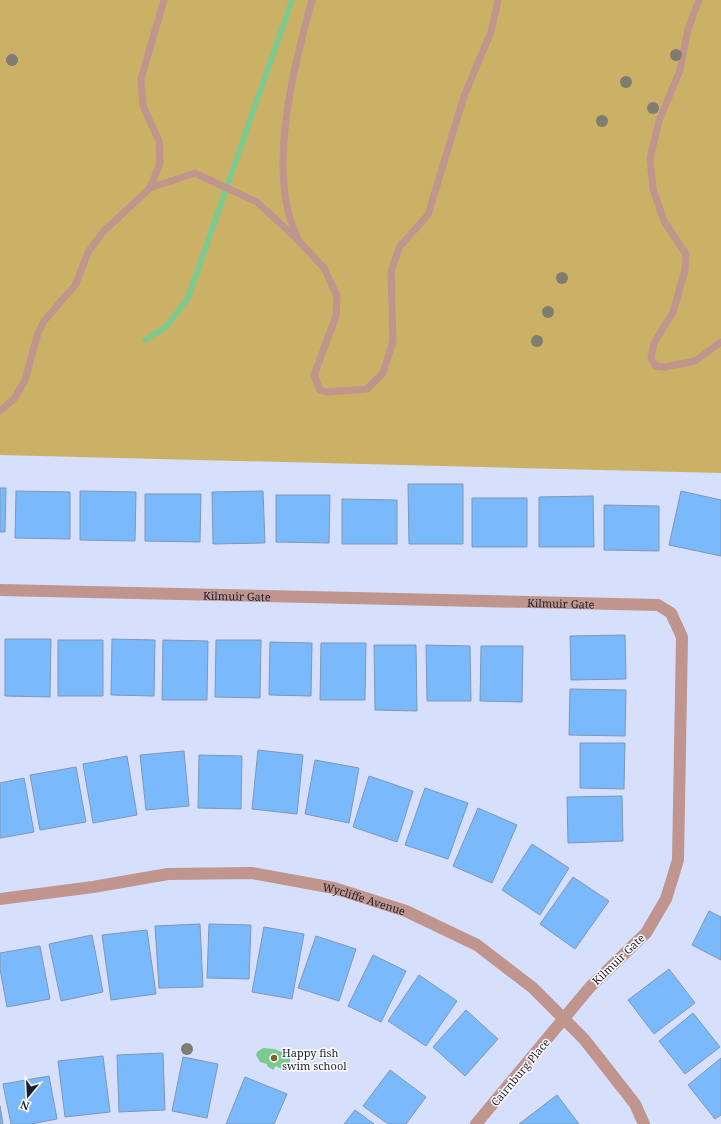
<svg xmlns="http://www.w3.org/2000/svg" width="721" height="1124" viewBox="0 0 721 1124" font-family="'Noto Serif',serif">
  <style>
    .green { fill: #cbb165 }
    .water { fill: #7bca8f }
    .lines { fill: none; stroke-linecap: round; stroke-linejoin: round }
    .stream { stroke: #7bca8f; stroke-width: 5.5 }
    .building { fill: #7ab9fc; stroke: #7e98b4 }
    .service { stroke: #bf958d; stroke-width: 7 }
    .minor { stroke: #bf958d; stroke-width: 12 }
    .tree { fill: #7f7c72 }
    .poi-dot { fill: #786735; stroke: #fff; stroke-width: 1.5 }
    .labels { text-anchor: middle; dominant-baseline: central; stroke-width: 3; stroke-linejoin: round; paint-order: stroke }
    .street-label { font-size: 11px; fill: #1b1f2c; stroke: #fff }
    .poi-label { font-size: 11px; fill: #1b1f2c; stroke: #fff; text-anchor: start }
  </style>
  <rect width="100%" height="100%" fill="#d6e0fc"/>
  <path class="green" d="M0 0H721V473L0 455Z"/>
  <path class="water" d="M263 1048 274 1049 290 1055V1064L285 1071 276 1066 273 1070 267 1066V1064L260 1062 256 1055 257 1052Z"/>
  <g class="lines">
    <path class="stream" d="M145 340 166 327 188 298 292 0"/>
  </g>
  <path class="building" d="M408 484H463V544H409Z
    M0 488H6L5 532H0Z
    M16 491 70 492V539L15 538Z
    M80 491 136 492 135 541 80 540Z
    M263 491 265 543 213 544 212 492Z
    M681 491 721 500V556L669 545Z
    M145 494H201L200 542 145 541Z
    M276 495H330L329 543 276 542Z
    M593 496 594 547H539V497Z
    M472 498H527V547H472Z
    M342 499 397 500V544H342Z
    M604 505 659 506V551L604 550Z
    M625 635 626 679 571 680 570 636Z
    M5 639H51L50 697 5 696Z
    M112 639 155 640 154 696 111 695Z
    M58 640H103V696H58Z
    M163 640 208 641 207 700H162Z
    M216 640H261L260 698 215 697Z
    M270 642 312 643 311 696 269 695Z
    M321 643H366L365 700H320Z
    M374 645H416L417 711 375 710Z
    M426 645 470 646 471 701H427Z
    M481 646H523L522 702 480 701Z
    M570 689 626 690 625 736 569 735Z
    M580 743H625L624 789 580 788Z
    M258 750 303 755 297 814 252 809Z
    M184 751 189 806 146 810 140 755Z
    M199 755 242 756 241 809 198 808Z
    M127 756 137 815 93 823 83 764Z
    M315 760 359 768 349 823 305 814Z
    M76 767 86 822 40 830 30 775Z
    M369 776 413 791 397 842 353 827Z
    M24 778 34 832 0 838V783Z
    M425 788 468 803 448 859 405 845Z
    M622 796 623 841 568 843 567 797Z
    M478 808 517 825 492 883 453 866Z
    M532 844 569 868 540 915 502 890Z
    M573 877 609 901 575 949 540 924Z
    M709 911 721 917V960L692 945Z
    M200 924 203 987 159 988 155 926Z
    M209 924 251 925 249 979 207 978Z
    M264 927 304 934 292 999 252 992Z
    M147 930 156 994 111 1000 102 935Z
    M92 935 103 992 61 1001 49 944Z
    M316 936 356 949 339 1001 298 988Z
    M40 946 50 999 7 1007 0 969V953Z
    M373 955 406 971 381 1022 348 1006Z
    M669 969 695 1003 654 1034 628 1000Z
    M419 975 457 1001 426 1046 388 1021Z
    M466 1010 498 1039 465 1076 433 1047Z
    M693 1013 720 1047 685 1074 659 1041Z
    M163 1053 165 1110 119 1112 117 1055Z
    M103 1056 110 1112 65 1117 58 1061Z
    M183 1057 218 1064 207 1118 172 1111Z
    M721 1058V1115L715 1119 688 1085Z
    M390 1070 426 1097 406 1124H388L363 1106Z
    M49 1076 57 1119 31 1124H11L3 1084Z
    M245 1077 287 1094 274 1124H226Z
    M557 1095 579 1124H519Z
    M0 1106 3 1124H0Z
    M355 1110 374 1124H344Z"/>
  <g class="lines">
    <path class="service" d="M699 0 688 29 680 70 659 121 650 158 653 189 664 221 686 254 685 270 673 312 654 343 651 358 655 366 665 367 695 361 721 342
      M150 188 195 173 257 202 297 239 324 268 337 296 336 316 314 375 320 390 327 392 367 389 383 373 393 341 391 271 400 246 428 215 464 96 491 32 498 0
      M297 237C294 229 290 220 288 211 273 148 295 62 312 0
      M0 411 14 399 25 380 38 333 44 321 76 284 88 252 103 232 150 188 160 163 159 141 143 106 141 79 164 0"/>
    <g class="minor">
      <path id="s1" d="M0 590 658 605 671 613 682 637 678 860 666 899 646 933 590 987 476 1124"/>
      <path id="s2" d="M0 899 93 887 168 874 252 873 334 888 406 911 477 945 533 988 584 1039 635 1104 644 1124"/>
    </g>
  </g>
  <g class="tree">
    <circle cx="676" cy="55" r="6"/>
    <circle cx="12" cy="60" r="6"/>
    <circle cx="626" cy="82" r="6"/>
    <circle cx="653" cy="108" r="6"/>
    <circle cx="602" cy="121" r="6"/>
    <circle cx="562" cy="278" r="6"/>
    <circle cx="548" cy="312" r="6"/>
    <circle cx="537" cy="341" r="6"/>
    <circle cx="187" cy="1049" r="6"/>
  </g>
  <circle class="poi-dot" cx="274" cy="1058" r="4"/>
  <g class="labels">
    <g class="street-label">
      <text stroke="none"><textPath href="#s1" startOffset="237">Kilmuir Gate</textPath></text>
      <text stroke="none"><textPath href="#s1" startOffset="561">Kilmuir Gate</textPath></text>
      <text stroke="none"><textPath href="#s2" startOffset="369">Wycliffe Avenue</textPath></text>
      <text transform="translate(618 959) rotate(-44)">Kilmuir Gate</text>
      <text transform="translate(520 1072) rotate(-50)">Cairnburg Place</text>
    </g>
    <g class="poi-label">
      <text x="282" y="1052">Happy fish<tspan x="282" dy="13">swim school</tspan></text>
    </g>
  </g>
  <g transform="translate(28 1096) rotate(198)" stroke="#ffffff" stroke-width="3" paint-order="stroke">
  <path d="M0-3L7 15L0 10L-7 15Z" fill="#1b1f2c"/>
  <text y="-6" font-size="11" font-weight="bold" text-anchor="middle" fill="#1b1f2c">N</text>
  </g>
</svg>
